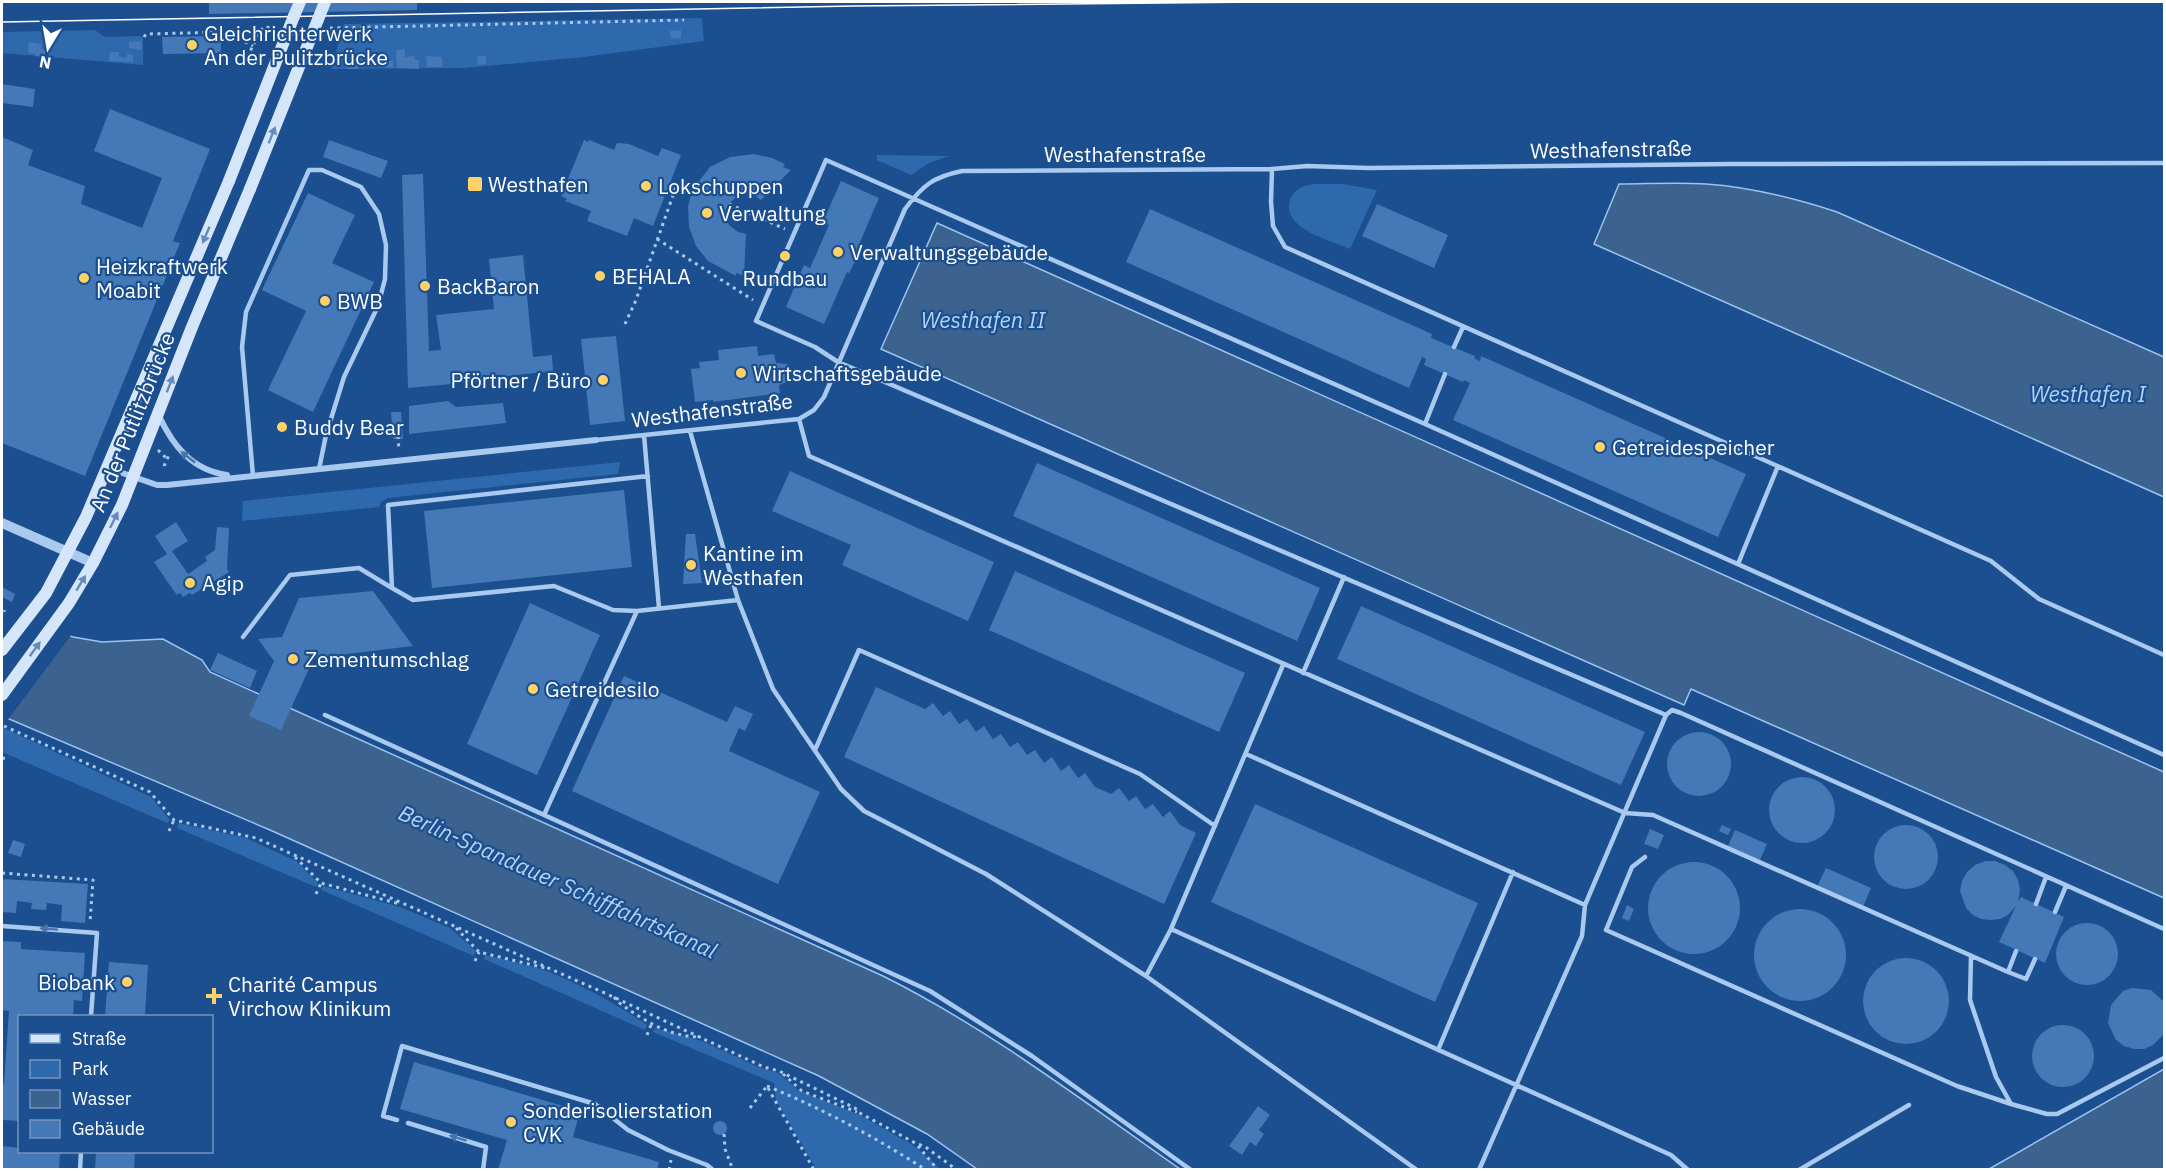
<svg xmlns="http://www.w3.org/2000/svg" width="2166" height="1171" viewBox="0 0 2166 1171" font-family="'IBM Plex Sans',sans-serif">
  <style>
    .green { fill: #2e69ad }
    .water { fill: #3c6290; stroke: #9cc4f0; stroke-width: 1.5 }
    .pier { fill: #1b4f8f }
    .building { fill: #4478b7 }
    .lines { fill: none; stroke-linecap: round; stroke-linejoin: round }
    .path { stroke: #a9c9ee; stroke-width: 3; stroke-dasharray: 3 4.5; stroke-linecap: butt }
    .service { stroke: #a9c9ee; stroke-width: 4.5 }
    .minor { stroke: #a9c9ee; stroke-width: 6 }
    .tertiary { stroke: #a9c9ee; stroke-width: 10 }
    .secondary { stroke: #d6e6fa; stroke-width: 12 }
    .tram { stroke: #fff; stroke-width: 1.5 }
    .secondary-bridge { stroke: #d6e6fa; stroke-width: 12 }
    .oneway { fill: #668bba }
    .oneway2 { fill: #4674ac }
    .poi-dot { fill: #ffd166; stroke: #1b4f8f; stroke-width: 2 }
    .labels { text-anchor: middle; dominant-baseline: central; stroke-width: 4.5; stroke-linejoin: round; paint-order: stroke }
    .poi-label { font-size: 21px; fill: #fff; stroke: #1b4f8f; text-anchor: start }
    .street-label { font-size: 21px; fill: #fff; stroke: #1b4f8f }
    .water-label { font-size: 22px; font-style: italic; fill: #b5d3f5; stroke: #1b4f8f }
  </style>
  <rect width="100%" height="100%" fill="#1b4f8f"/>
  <path class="green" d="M702 18 704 41 584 57 464 68 331 69 344 24Z
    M95 30 105 37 143 36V65L2 53V32Z
    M877 155 949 156 929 163 911 175 877 160Z
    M1316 184H1342L1377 190 1350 249C1331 241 1280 228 1290 200 1295 188 1304 185 1316 184Z
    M620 462 618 474 388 498 381 502 379 507 242 521 243 501Z
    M2 727 151 797 170 820 167 823 2 752Z
    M178 823 246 838 296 861 318 883 316 887 177 828Z
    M323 886 400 907 450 928 476 951 474 956 321 890Z
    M485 955C504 960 525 964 544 970 580 984 615 1003 647 1025L645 1030 484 959Z
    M655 1028 702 1041 758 1067 778 1073 798 1090 860 1115 904 1140 917 1148 940 1169H816L776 1100 774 1083 653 1032Z"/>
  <path class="water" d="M1619 184C1648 184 1677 182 1706 184 1751 187 1794 198 1837 212L2164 357V497L1594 244Z
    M937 223 2164 772V898L1691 689 1684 705 881 349Z
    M2 610 73 637 102 642 163 639 202 660 210 672 883 976C989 1029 1083 1101 1180 1169H977L927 1134 819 1076 270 830 2 716Z
    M2164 1069V1169H1989Z"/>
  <path class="pier" d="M7 610 72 634 7 721 2 719V616Z"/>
  <path class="building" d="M209 2H417V10L209 14Z
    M681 30V38L671 39 670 31Z
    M221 36V53L163 54 162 37Z
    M141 41 142 50 129 48V42Z
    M29 42 42 44 41 49 50 50V58L35 56 36 54 28 53Z
    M405 49V57L415 56V60H419V69L397 68 396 50Z
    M110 52H119V57L127 58V54L133 55V62L109 61Z
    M360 54H378V66H361Z
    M426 56 442 57V67H427Z
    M477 56H486V64L478 65Z
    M380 59 393 61V68L380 67Z
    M347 62H358V69H347Z
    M2 84 35 89 33 107 2 103Z
    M110 109 210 149 173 241 180 243 85 476 2 443V137L33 150 28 165 85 186 81 204 142 228 162 178 94 151Z
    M329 140 388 161 381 178 323 157Z
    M584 140 588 142 589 140 614 150 617 143 629 144 658 156 662 148 681 155 653 226 634 218 627 236 587 221 591 211 565 201 567 199 561 196Z
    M754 154 772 158 785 164 783 167 791 170 761 200 754 195 744 194 737 196 729 204 726 216 729 225 738 232 746 234 744 276 736 273V276L708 261 696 246 689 227 688 207 692 190 710 167 730 157Z
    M423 174 429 351 441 350 436 315 494 309 489 259 523 255 533 357 552 355 553 371 507 376V379L408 388 402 175Z
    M841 181 879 198 857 249 859 250 857 258 849 273 847 272 824 324 786 307 804 265 810 268 829 225 823 222Z
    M308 193 355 215 332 263 374 282 313 412 268 390 306 311 262 290Z
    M1377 204 1448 235 1434 268 1362 236Z
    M1150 209 1432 334 1431 338 1475 356 1474 358 1480 361 1481 356 1746 474 1718 537 1453 420 1470 383 1464 380 1463 382 1424 365 1426 359 1422 357 1409 388 1126 262Z
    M616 336 625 421 590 425 581 339Z
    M757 346 758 356 774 354 776 363 787 364 792 370 790 381 779 385 780 393 713 402V400L695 402 691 369 700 368 699 362 719 360 718 350Z
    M448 401 456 407 503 403 506 423 409 434V406Z
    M391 412H401L403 439H393Z
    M1037 463 1320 588 1297 641 1013 516Z
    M790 471 994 562 968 621 842 565 851 545 772 511Z
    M624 490 632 567 432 588 424 511Z
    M176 522 188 541 172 551 188 574 207 561 205 557 215 550 217 527 229 528 227 569 229 572 192 595 190 593 183 597 180 593 177 595 171 587 154 562 167 554 155 536Z
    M686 534H695L702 583 683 584Z
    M1015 571 1245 673 1219 732 989 630Z
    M2 587 15 594 12 602 2 597Z
    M373 591 413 646 314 658 281 730 249 716 274 661 258 639 282 637 299 598Z
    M530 603 600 635 537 775 467 744Z
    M1361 606 1645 732 1621 785 1337 659Z
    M218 653 257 671 250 688 210 670Z
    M624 676 727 722 735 706 753 714 745 731 739 728 729 751 820 792 778 884 572 791Z
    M876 687 925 709 933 703 943 716 950 711 959 724 967 719 976 732 984 726 993 739 1001 734 1010 747 1018 742 1027 755 1035 750 1044 763 1052 757 1061 771 1069 765 1078 778 1085 773 1095 787 1111 794 1119 788 1129 801 1136 796 1145 809 1153 804 1163 817 1170 811 1180 825 1196 833 1164 904 844 757Z
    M1667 764a32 32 0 1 1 64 0a32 32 0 1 1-64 0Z
    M1769 810a33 33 0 1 1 66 0a33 33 0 1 1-66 0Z
    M1255 804 1478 903 1435 1002 1211 902Z
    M1874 857a32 32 0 1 1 64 0a32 32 0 1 1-64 0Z
    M1722 825 1731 829 1728 835 1719 831Z
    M1650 829 1664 835 1658 849 1644 844Z
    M1735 830 1767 844 1760 860 1728 846Z
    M13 840 25 844 21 857 8 853Z
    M1985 861H1995L2005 865 2013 871 2018 880 2020 890 2018 902 2021 897 2064 917 2045 963 1999 942 2016 906 2008 915 2000 919 1990 920 1981 919 1973 915 1966 908 1960 891 1962 881 1967 872 1975 865Z
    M1648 908a46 46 0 1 1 92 0a46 46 0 1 1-92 0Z
    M1826 868 1871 888 1863 907 1817 887Z
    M2 879 88 884 85 923 61 921 62 905 47 903 46 910 31 909 32 903 17 901 16 913 2 912Z
    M1627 905 1634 909 1629 921 1622 918Z
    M1754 955a46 46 0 1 1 92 0a46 46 0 1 1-92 0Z
    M2056 954a31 31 0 1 1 62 0a31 31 0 1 1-62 0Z
    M2 941 21 942V949L85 953 82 1001 74 1000 73 1016H20V1121L2 1120V1083L4 1084 9 1011 2 1010Z
    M1863 1001a43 43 0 1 1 86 0a43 43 0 1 1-86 0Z
    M109 962 148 965 145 1016H105Z
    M2132 988 2151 990 2164 1002V1034L2153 1045 2144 1049H2134L2124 1046 2116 1040 2108 1023 2111 1005 2123 991Z
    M2032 1056a31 31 0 1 1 62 0a31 31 0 1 1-62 0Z
    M414 1062 580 1111 573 1137 659 1162 657 1170H498L507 1140 400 1109Z
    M1258 1106 1270 1115 1259 1130 1264 1134 1256 1146 1250 1142 1242 1155 1229 1146Z
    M713 1128a7 7 0 1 1 14 0a7 7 0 1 1-14 0Z
    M2 1146 20 1148V1152H60L59 1170H2Z
    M96 1152H135L134 1170H95Z"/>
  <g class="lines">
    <path class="path" d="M330 28 684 20
      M144 37 146 34 226 32 253 46
      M247 57 263 27 276 28
      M247 58 246 63 251 62 247 58 246 63 252 62 246 57 245 64 256 63
      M729 204 785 229
      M657 239 753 300
      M625 324 636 300 677 184 692 190
      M398 436 399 450
      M158 450 167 459
      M164 466 169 455
      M4 726 150 792 174 820 256 838 609 995 764 1067 779 1071 855 1108 858 1112 917 1144 924 1146 957 1170
      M2 758 7 759
      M169 831 174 820
      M295 857 321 883 400 904
      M2 873 93 880 90 922
      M316 894 321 883
      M456 928 479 952 545 968
      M475 961 479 952
      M614 997 618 1002C643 1020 669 1037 701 1037
      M647 1035 651 1025
      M783 1074 802 1091 857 1112
      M767 1086C823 1109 875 1137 926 1170
      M768 1088 814 1170
      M750 1108 767 1086
      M724 1134 725 1149 733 1170
      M918 1146 938 1170
      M669 1170 671 1160"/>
    <path class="service" d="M1272 169 1271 202 1273 226 1285 247 1991 561 2039 599 2164 655
      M1454 347 1463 327
      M799 419 809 456 1625 813 1653 815 2008 972 2016 951
      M1425 424 1445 374
      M690 431 738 600 773 689 841 789 864 811 986 874 1146 976 1417 1170
      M644 435 659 608
      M596 440 799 419 814 410 824 397 905 209C923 185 933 177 962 171L1272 169 1307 166 1368 168 1732 164 2164 163
      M253 476 242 347 246 312 309 170H322L361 187 379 214 386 245 385 279 378 306 344 377 326 435 319 469
      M648 476 388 505 392 588 413 600 554 586 613 610 637 611 738 600
      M1738 564 1778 466
      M243 637 290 575 359 568 392 588
      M1303 673 1344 577
      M325 715 930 991 1032 1056 1191 1170
      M1666 715 1672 710 1681 713 2164 929
      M815 750 859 650 1140 774 1215 826
      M1246 754 1585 905 1666 715 838 362 815 347 756 321 826 160 1425 424 2164 755
      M544 815 637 611
      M1645 857 1632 867 1606 930 1957 1086 2011 1104
      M2036 904 2046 877
      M2055 912 2066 886
      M2 926 97 933 91 1016
      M1171 929 1671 1155 1688 1170
      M1971 956 1970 1000 1996 1077 2011 1104 2047 1114H2057L2164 1058
      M2008 972 2026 979 2035 959
      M1146 976 1171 929 1283 665
      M1438 1050 1513 872
      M397 1120 383 1116 402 1046 595 1104 628 1130 668 1150 707 1165 713 1170
      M408 1123 486 1147 483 1170
      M80 1170 81 1152
      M1479 1170 1582 936 1585 905
      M1799 1170 1909 1105"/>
    <path class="minor" d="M159 416C173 446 192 470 227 475
      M108 468 157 485H167L596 440"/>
    <path class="tertiary" d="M2 523 93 563"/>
    <path class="secondary" d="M294 16 300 2
      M2 650 46 593 86 517 229 181
      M2 695 69 603 93 563 122 505 192 327 250 189"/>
    <path class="tram" d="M2 22 853 6 1261 2"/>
    <path class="secondary-bridge" d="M229 181 294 16
      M250 189 325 2"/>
  </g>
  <defs><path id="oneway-solid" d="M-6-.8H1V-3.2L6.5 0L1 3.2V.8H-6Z" transform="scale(1.5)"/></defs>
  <g class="oneway">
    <use href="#oneway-solid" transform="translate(272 135) rotate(-68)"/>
    <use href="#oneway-solid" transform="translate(206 235) rotate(113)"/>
    <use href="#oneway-solid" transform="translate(170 384) rotate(-69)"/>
    <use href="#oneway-solid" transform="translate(114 520) rotate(-64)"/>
    <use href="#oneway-solid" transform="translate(81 583) rotate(-59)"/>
    <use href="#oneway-solid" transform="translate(35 649) rotate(-54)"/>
  </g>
  <g class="oneway2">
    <use href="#oneway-solid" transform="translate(188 457) rotate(-142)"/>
    <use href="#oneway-solid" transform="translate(49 929) rotate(-176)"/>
    <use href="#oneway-solid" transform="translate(458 1138) rotate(-163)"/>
  </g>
  <g class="poi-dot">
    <circle cx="192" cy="45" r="6"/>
    <rect x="467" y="176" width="16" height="16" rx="3"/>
    <circle cx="646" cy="186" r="6"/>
    <circle cx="707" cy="213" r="6"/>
    <circle cx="838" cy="252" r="6"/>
    <circle cx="785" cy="256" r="6"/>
    <circle cx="600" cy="276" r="6"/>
    <circle cx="84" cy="278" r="6"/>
    <circle cx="425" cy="286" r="6"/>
    <circle cx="325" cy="301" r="6"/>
    <circle cx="741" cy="373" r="6"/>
    <circle cx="603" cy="380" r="6"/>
    <circle cx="282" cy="427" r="6"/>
    <circle cx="1600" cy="447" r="6"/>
    <circle cx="691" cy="565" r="6"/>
    <circle cx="190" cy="583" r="6"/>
    <circle cx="293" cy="659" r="6"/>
    <circle cx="533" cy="689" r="6"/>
    <circle cx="127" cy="982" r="6"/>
    <path d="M211 987h6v6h6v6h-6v6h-6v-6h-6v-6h6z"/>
    <circle cx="511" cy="1122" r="6"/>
  </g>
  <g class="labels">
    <g class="poi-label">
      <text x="204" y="33">Gleichrichterwerk<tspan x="204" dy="24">An der Pulitzbrücke</tspan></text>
      <text x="488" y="184">Westhafen</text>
      <text x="658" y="186">Lokschuppen</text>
      <text x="719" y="213">Verwaltung</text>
      <text x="850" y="252">Verwaltungsgebäude</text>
      <text x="96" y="266">Heizkraftwerk<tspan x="96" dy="24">Moabit</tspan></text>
      <text x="612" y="276">BEHALA</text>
      <text x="785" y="278" text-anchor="middle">Rundbau</text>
      <text x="437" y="286">BackBaron</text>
      <text x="337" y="301">BWB</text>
      <text x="753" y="373">Wirtschaftsgebäude</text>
      <text x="591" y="380" text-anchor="end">Pförtner / Büro</text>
      <text x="294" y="427">Buddy Bear</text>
      <text x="1612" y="447">Getreidespeicher</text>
      <text x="703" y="553">Kantine im<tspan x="703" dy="24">Westhafen</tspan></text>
      <text x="202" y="583">Agip</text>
      <text x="305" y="659">Zementumschlag</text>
      <text x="545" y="689">Getreidesilo</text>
      <text x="115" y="982" text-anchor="end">Biobank</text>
      <text x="228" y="984">Charité Campus<tspan x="228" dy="24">Virchow Klinikum</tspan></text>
      <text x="523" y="1110">Sonderisolierstation<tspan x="523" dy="24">CVK</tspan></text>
    </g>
    <g class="street-label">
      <text transform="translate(1611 149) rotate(-1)">Westhafenstraße</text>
      <text x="1125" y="154">Westhafenstraße</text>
      <text transform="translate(712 410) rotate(-7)">Westhafenstraße</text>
      <text transform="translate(132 422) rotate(-68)">An der Putlitzbrücke</text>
    </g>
    <g class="water-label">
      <text x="983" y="319">Westhafen II</text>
      <text x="2088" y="393">Westhafen I</text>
      <text transform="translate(558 881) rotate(24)">Berlin-Spandauer Schifffahrtskanal</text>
    </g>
  </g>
  <rect width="2166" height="1171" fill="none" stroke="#ffffff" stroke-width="6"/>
  <rect x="18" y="1015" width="195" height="138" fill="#1b4f8f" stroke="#7695bc" stroke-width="1.5"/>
  <rect x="30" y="1034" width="30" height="9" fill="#d6e6fa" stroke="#7695bc" stroke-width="1.5"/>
  <text x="72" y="1045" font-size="18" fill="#ffffff">Straße</text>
  <rect x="30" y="1060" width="30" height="18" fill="#2e69ad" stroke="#7695bc" stroke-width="1.5"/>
  <text x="72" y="1075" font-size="18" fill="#ffffff">Park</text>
  <rect x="30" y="1090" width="30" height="18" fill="#3c6290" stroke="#7695bc" stroke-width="1.5"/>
  <text x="72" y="1105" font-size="18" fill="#ffffff">Wasser</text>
  <rect x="30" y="1120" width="30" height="18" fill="#4478b7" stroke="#7695bc" stroke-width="1.5"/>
  <text x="72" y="1135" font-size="18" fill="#ffffff">Gebäude</text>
  <g transform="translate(48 48) rotate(191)" stroke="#1b4f8f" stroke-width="4.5" paint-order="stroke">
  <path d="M0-4.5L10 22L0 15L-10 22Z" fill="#ffffff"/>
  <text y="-9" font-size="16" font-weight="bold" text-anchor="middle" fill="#ffffff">N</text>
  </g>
</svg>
